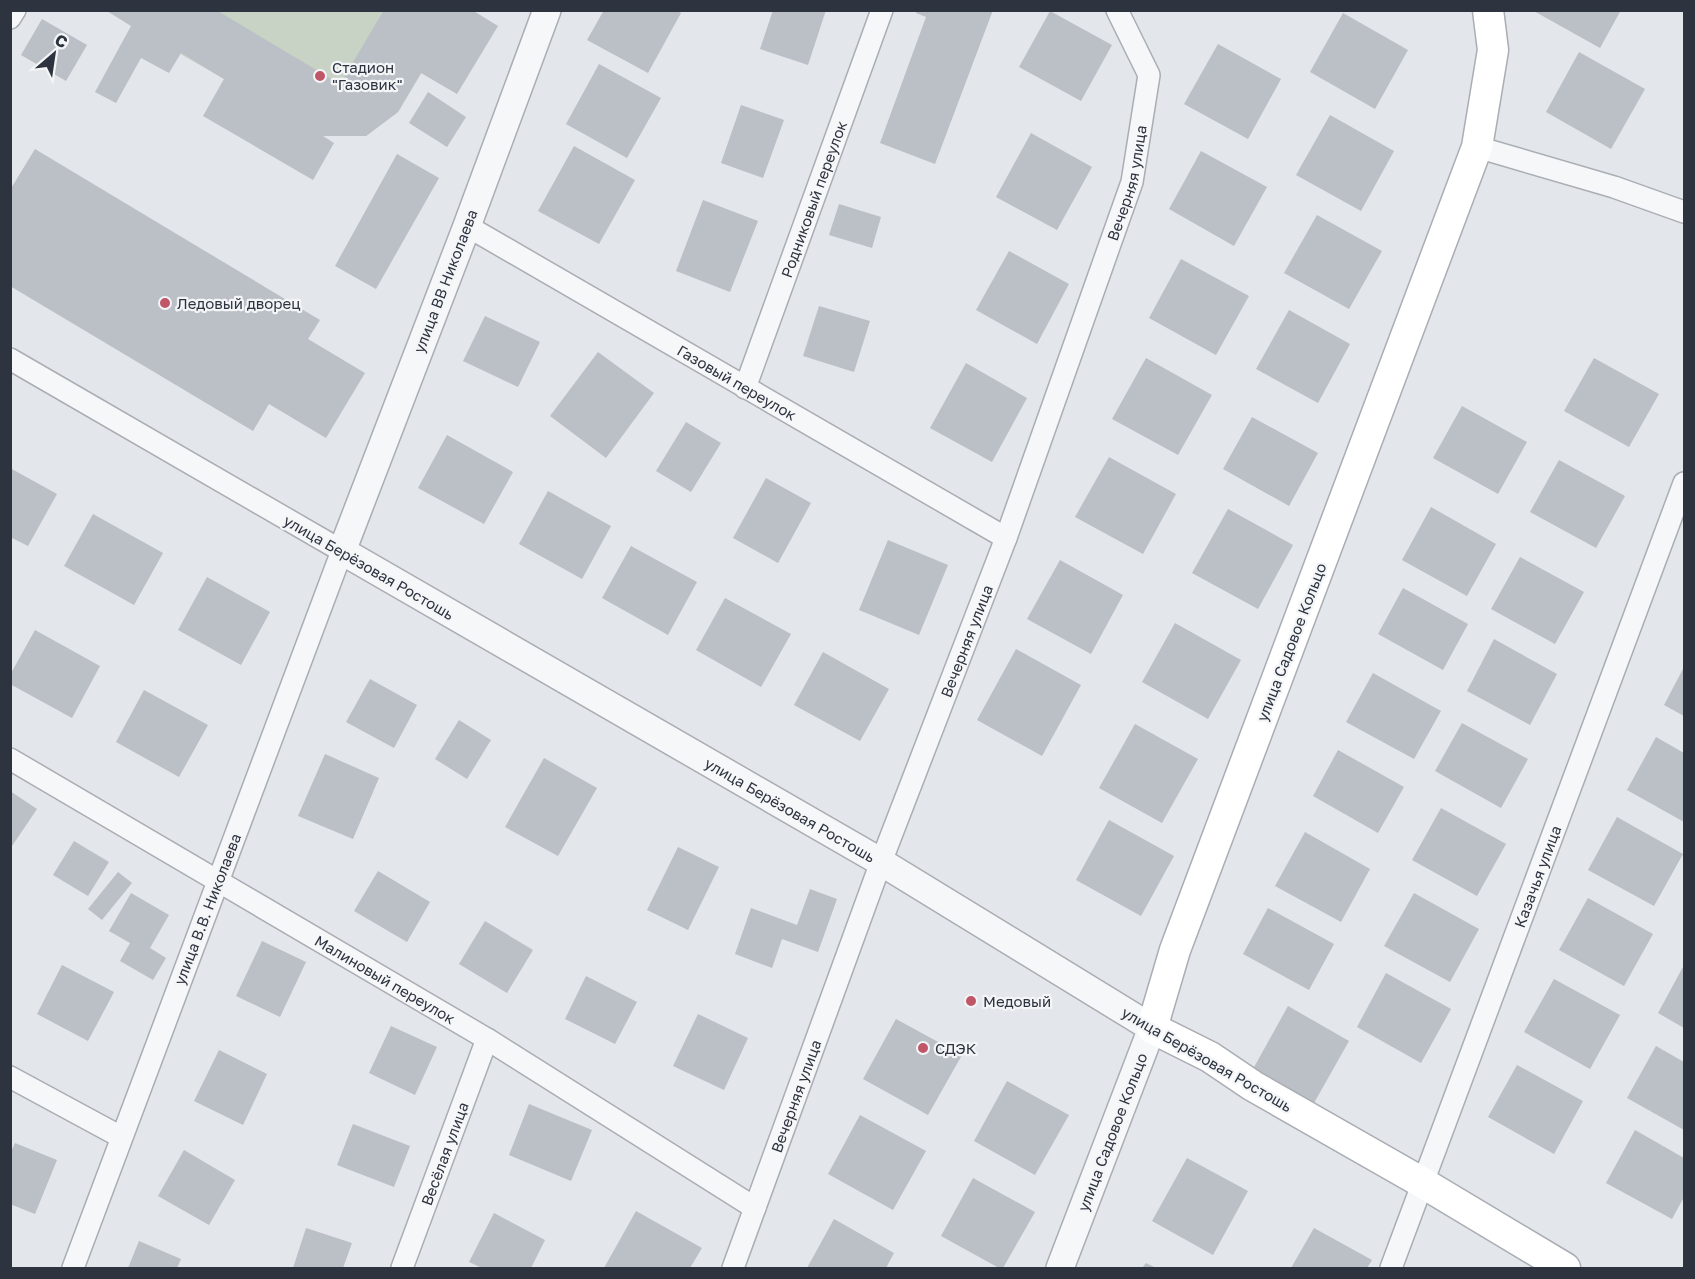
<svg xmlns="http://www.w3.org/2000/svg" width="1695" height="1279" viewBox="0 0 1695 1279" font-family="'Golos Text',sans-serif">
  <style>
    .green { fill: #c9d3c5 }
    .building { fill: #bbbfc6 }
    .lines { fill: none; stroke-linecap: round; stroke-linejoin: round }
    .minor-casing { stroke: #a9adb4; stroke-width: 24 }
    .tertiary-casing { stroke: #a9adb4; stroke-width: 30 }
    .secondary-casing { stroke: #a9adb4; stroke-width: 33 }
    .minor { stroke: #f6f7f8; stroke-width: 21 }
    .tertiary { stroke: #f6f7f8; stroke-width: 27 }
    .secondary { stroke: #fff; stroke-width: 30 }
    .poi-dot { fill: #c05769; stroke: #f3f5f7; stroke-width: 2 }
    .labels { text-anchor: middle; dominant-baseline: central; stroke-width: 4.5; stroke-linejoin: round; paint-order: stroke }
    .poi-label { font-size: 15px; fill: #2d3440; stroke: #f3f5f7; text-anchor: start }
    .street-label { font-size: 15px; fill: #2d3440; stroke: #f3f5f7 }
  </style>
  <rect width="100%" height="100%" fill="#e3e6ea"/>
  <path class="green" d="M106 11H459L398 112 366 136H323Z"/>
  <path class="building" d="M106 10H216L340 84 384 10H472L498 26 457 94 421 73 398 112 366 136H323L334 143 313 180 203 116 224 79 181 53 169 73 141 58 116 103 95 92 131 26Z
    M604 10H676L681 13 648 73 587 40Z
    M773 10H826L808 65 760 49Z
    M917 10H993L935 164 880 143 926 17 916 13Z
    M1532 10H1621L1600 48Z
    M1050 11 1112 45 1081 101 1019 67Z
    M1343 13 1408 50 1375 109 1310 72Z
    M42 19 87 45 66 81 21 55Z
    M1218 44 1281 79 1248 139 1184 104Z
    M1579 52 1645 89 1611 149 1546 112Z
    M599 64 661 98 627 158 566 124Z
    M428 92 466 117 447 147 409 123Z
    M741 105 784 120 763 178 721 163Z
    M1330 115 1394 151 1361 211 1296 175Z
    M1031 133 1092 167 1057 230 996 197Z
    M574 146 635 180 599 244 538 211Z
    M35 149 320 320 308 339 365 373 326 438 269 404 253 431 10 286V190Z
    M1201 151 1267 187 1234 246 1169 209Z
    M397 154 439 178 376 289 335 266Z
    M703 200 758 221 730 292 676 271Z
    M839 204 881 217 872 248 829 235Z
    M1317 215 1382 251 1349 309 1284 273Z
    M1009 251 1069 284 1037 344 976 310Z
    M1181 259 1249 296 1216 355 1149 318Z
    M819 306 870 321 854 372 803 356Z
    M1289 310 1350 344 1318 403 1256 369Z
    M485 316 540 342 518 387 463 361Z
    M598 352 654 393 606 458 550 416Z
    M1146 358 1212 395 1178 455 1112 419Z
    M1594 358 1659 394 1629 447 1564 411Z
    M966 363 1027 398 992 462 930 428Z
    M1462 406 1527 442 1498 494 1433 458Z
    M1252 417 1318 453 1289 506 1223 469Z
    M686 422 721 443 691 492 656 471Z
    M447 435 513 472 484 524 418 488Z
    M1109 457 1176 494 1143 554 1075 517Z
    M1559 460 1625 496 1596 548 1530 512Z
    M10 468 57 494 28 546 10 537Z
    M766 478 811 503 778 563 733 538Z
    M548 491 611 526 582 579 519 544Z
    M1431 507 1496 544 1467 596 1402 560Z
    M1228 509 1293 545 1258 609 1192 573Z
    M93 514 163 553 134 605 64 566Z
    M888 540 948 565 919 635 859 610Z
    M631 546 697 582 668 635 602 598Z
    M1520 557 1584 592 1555 644 1491 609Z
    M1060 560 1123 595 1091 654 1027 619Z
    M207 577 270 612 241 665 178 630Z
    M1403 588 1468 624 1443 670 1378 634Z
    M725 598 791 634 761 687 696 650Z
    M1175 623 1241 660 1208 719 1142 682Z
    M35 630 100 666 72 718 10 684V675Z
    M1494 639 1557 674 1530 725 1467 691Z
    M1016 649 1081 685 1042 756 977 720Z
    M823 652 889 689 860 741 794 705Z
    M1684 667V716L1664 705Z
    M1373 673 1441 711 1414 759 1346 722Z
    M370 679 417 705 394 748 346 722Z
    M144 690 208 725 179 777 116 742Z
    M459 720 491 740 467 779 435 759Z
    M1462 723 1528 759 1501 808 1435 771Z
    M1135 724 1198 759 1162 823 1099 788Z
    M1656 737 1684 753V822L1627 790Z
    M1338 750 1404 787 1378 833 1313 796Z
    M325 754 379 778 353 839 298 816Z
    M544 758 597 788 558 856 505 827Z
    M10 791 37 809 10 849Z
    M1441 808 1506 844 1477 896 1412 860Z
    M1617 817 1683 854 1654 906 1588 870Z
    M1109 820 1174 856 1141 916 1076 880Z
    M1305 832 1370 869 1341 922 1275 886Z
    M74 841 109 862 88 896 53 875Z
    M678 847 719 867 688 930 647 910Z
    M378 871 430 902 407 942 354 911Z
    M118 872 132 883 102 920 88 909Z
    M810 889 837 899 818 952 782 939 772 968 735 954 751 908 797 925Z
    M131 893 169 915 150 948 166 958 153 980 120 961 130 943 109 931Z
    M1414 893 1479 929 1450 982 1384 946Z
    M1588 898 1653 934 1624 986 1559 950Z
    M1268 908 1334 944 1309 990 1243 954Z
    M485 921 533 950 507 993 459 964Z
    M262 941 306 962 280 1017 236 996Z
    M62 965 114 992 88 1041 37 1014Z
    M1684 965V1028L1658 1013Z
    M1386 973 1451 1009 1421 1063 1357 1027Z
    M586 976 637 1002 615 1044 565 1019Z
    M1554 979 1620 1015 1590 1069 1524 1032Z
    M1288 1006 1349 1041 1314 1103 1253 1069Z
    M698 1014 748 1038 724 1090 673 1066Z
    M896 1019 962 1055 928 1115 863 1079Z
    M391 1026 437 1047 415 1095 369 1073Z
    M1656 1046 1684 1062V1130L1627 1098Z
    M219 1050 267 1074 243 1125 194 1101Z
    M1517 1065 1583 1101 1554 1154 1488 1117Z
    M1007 1081 1069 1115 1035 1175 974 1141Z
    M529 1104 592 1130 571 1181 509 1155Z
    M860 1115 926 1151 893 1210 828 1174Z
    M353 1124 410 1146 394 1187 337 1165Z
    M1635 1130 1684 1158V1197L1672 1219 1606 1183Z
    M15 1143 57 1160 35 1214 10 1204V1154Z
    M184 1150 235 1180 209 1225 158 1196Z
    M1187 1158 1248 1191 1213 1255 1152 1221Z
    M973 1178 1035 1212 1003 1268H999L941 1236Z
    M636 1211 702 1248 690 1268H604Z
    M494 1213 545 1240 531 1268H482L469 1262Z
    M834 1219 894 1253 886 1268H807Z
    M306 1228 352 1243 343 1268H293Z
    M1314 1228 1372 1260 1367 1268H1291Z
    M139 1241 181 1259 177 1268H128Z
    M1146 1263 1156 1268H1142Z"/>
  <g class="lines">
    <g class="minor-casing">
      <g id="minor">
        <path d="M10 18 15 10"/>
        <path d="M1477 147 1614 187 1684 212"/>
        <path id="s1" d="M467 226 1006 538"/>
        <path d="M10 359 342 551 73 1268"/>
        <path id="s2" d="M745 388 882 10"/>
        <path id="s3" d="M10 759 487 1039 755 1208"/>
        <path d="M10 1077 121 1137"/>
        <path id="s4" d="M402 1268 487 1039"/>
        <path id="s5" d="M733 1268 881 862 1006 538 1132 182 1149 75 1117 10"/>
        <path id="s6" d="M1391 1268 1684 483"/>
      </g>
    </g>
    <g class="tertiary-casing">
      <g id="tertiary">
        <path id="s7" d="M547 10 467 226 342 551 881 862 1152 1028 1060 1268"/>
      </g>
    </g>
    <g class="secondary-casing">
      <path id="secondary" d="M1488 10 1493 50 1477 147 1175 950 1152 1028 1210 1057 1253 1086 1423 1183 1565 1268"/>
    </g>
    <use href="#minor" class="minor"/>
    <use href="#tertiary" class="tertiary"/>
    <use href="#secondary" class="secondary"/>
  </g>
  <g class="poi-dot">
    <circle cx="320" cy="76" r="6"/>
    <circle cx="165" cy="303" r="6"/>
    <circle cx="971" cy="1001" r="6"/>
    <circle cx="923" cy="1048" r="6"/>
  </g>
  <g class="labels">
    <g class="poi-label">
      <text x="332" y="67">Стадион<tspan x="332" dy="17">"Газовик"</tspan></text>
      <text x="177" y="303">Ледовый дворец</text>
      <text x="983" y="1001">Медовый</text>
      <text x="935" y="1048">СДЭК</text>
    </g>
    <g class="street-label">
      <text stroke="none"><textPath href="#s5" startOffset="1155">Вечерняя улица</textPath></text>
      <text stroke="none"><textPath href="#s2" startOffset="201">Родниковый переулок</textPath></text>
      <text transform="translate(445 281) rotate(-69)">улица ВВ Николаева</text>
      <text stroke="none"><textPath href="#s1" startOffset="312">Газовый переулок</textPath></text>
      <text transform="translate(369 567) rotate(30)">улица Берёзовая Ростошь</text>
      <text stroke="none"><textPath href="#s5" startOffset="669">Вечерняя улица</textPath></text>
      <text transform="translate(1291 642) rotate(-69)">улица Садовое Кольцо</text>
      <text stroke="none"><textPath href="#s7" startOffset="1096">улица Берёзовая Ростошь</textPath></text>
      <text stroke="none"><textPath href="#s6" startOffset="418">Казачья улица</textPath></text>
      <text transform="translate(207 909) rotate(-69)">улица В.В. Николаева</text>
      <text stroke="none"><textPath href="#s3" startOffset="435">Малиновый переулок</textPath></text>
      <text transform="translate(1207 1059) rotate(30)">улица Берёзовая Ростошь</text>
      <text stroke="none"><textPath href="#s5" startOffset="183">Вечерняя улица</textPath></text>
      <text transform="translate(1112 1132) rotate(-69)">улица Садовое Кольцо</text>
      <text stroke="none"><textPath href="#s4" startOffset="122">Весёлая улица</textPath></text>
    </g>
  </g>
  <rect width="1695" height="1279" fill="none" stroke="#2d3440" stroke-width="24"/>
  <g transform="translate(54 54) rotate(29)" stroke="#f3f5f7" stroke-width="4.5" paint-order="stroke">
  <path d="M0-4.5L10 22L0 15L-10 22Z" fill="#2d3440"/>
  <text y="-9" font-size="16" font-weight="bold" text-anchor="middle" fill="#2d3440">С</text>
  </g>
</svg>
